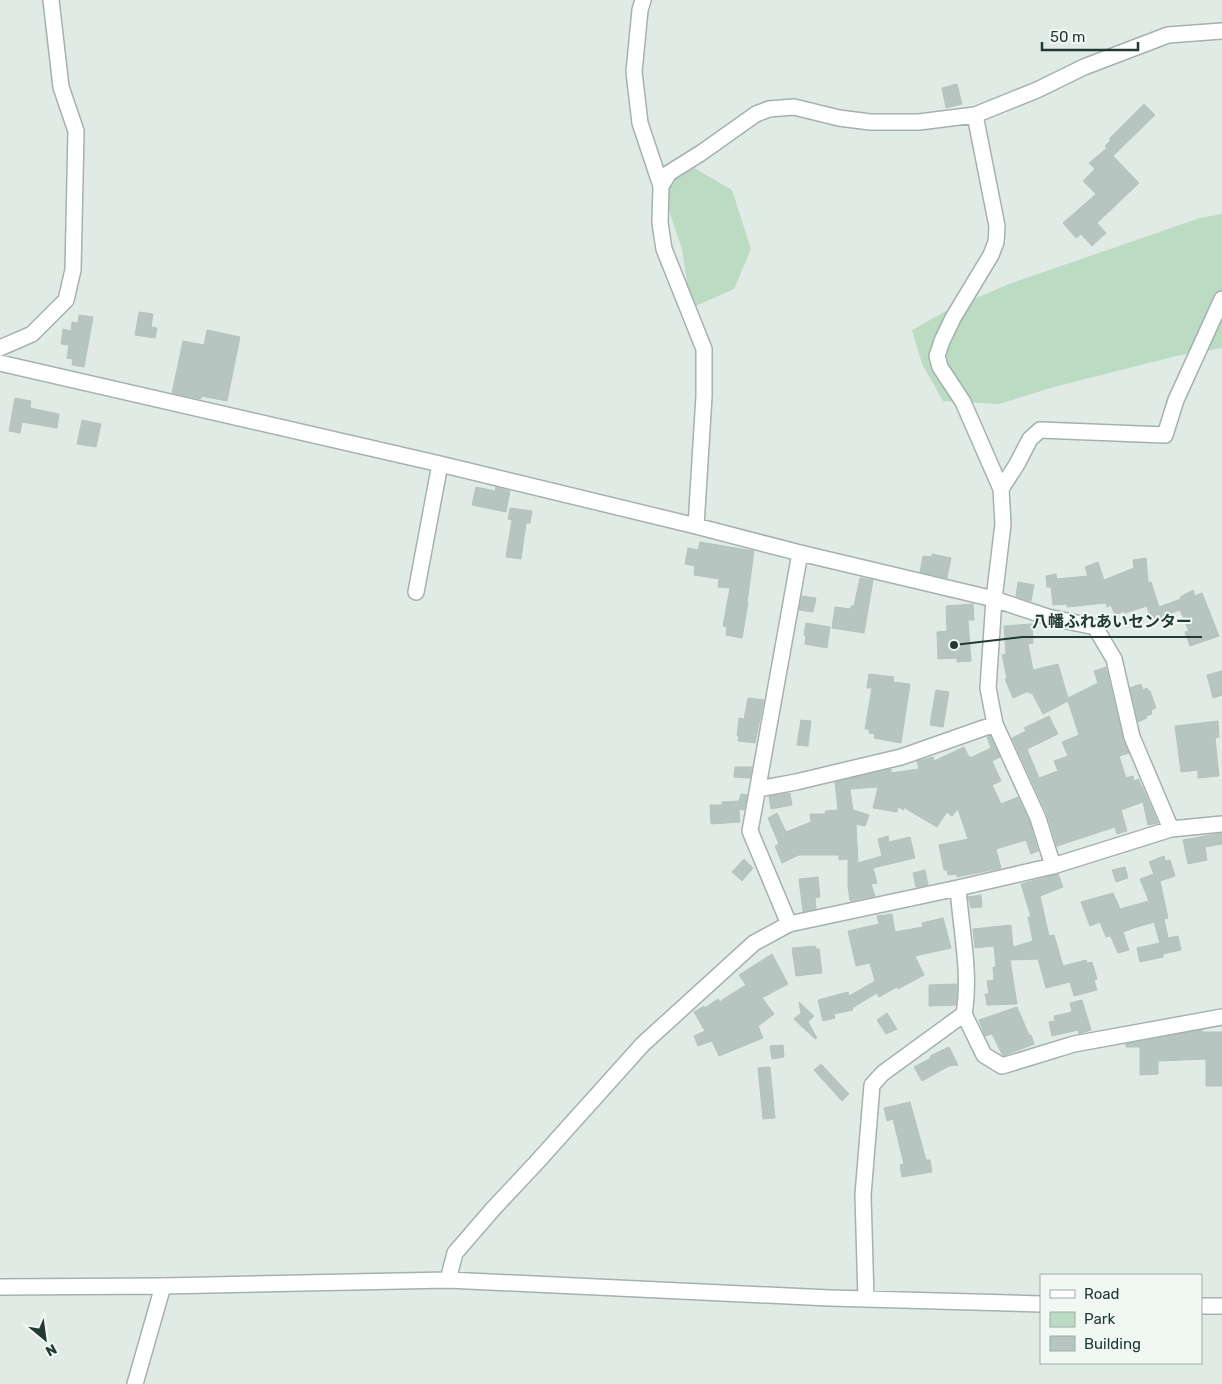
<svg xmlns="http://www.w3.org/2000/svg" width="1222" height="1384" viewBox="0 0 1222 1384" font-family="Rubik,'Noto Sans JP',sans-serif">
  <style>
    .green { fill: #bbdbc2 }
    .building { fill: #b6c5bf; stroke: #b4c4bc }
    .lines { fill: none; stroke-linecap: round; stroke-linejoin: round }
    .minor-casing { stroke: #a4b2ad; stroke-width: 18 }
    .minor { stroke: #fff; stroke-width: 15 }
    .leader { fill: none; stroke: #223a33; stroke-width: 2 }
    .callout-dot { fill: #223a33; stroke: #f1f8f4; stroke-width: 2 }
    .callout-label { font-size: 16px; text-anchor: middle; font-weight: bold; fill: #223a33; stroke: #f1f8f4; stroke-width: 4; stroke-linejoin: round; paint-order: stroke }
  </style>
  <rect width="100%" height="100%" fill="#e1ebe6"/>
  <path class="green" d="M694 168 732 190 751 249 734 289 691 308 682 249 661 187Z
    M1222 214V348L1176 356 1054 387 999 404 943 401 922 364 912 330 946 311 1009 284 1200 218Z"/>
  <path class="building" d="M957 84 962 104 946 108 942 88Z
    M1144 104 1155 115 1113 156 1139 183 1097 223 1106 233 1092 246 1081 234 1076 238 1063 223 1096 194 1083 181 1095 169 1089 163 1107 148 1105 146 1111 140 1109 139Z
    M139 312 153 314 151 327 157 328 155 338 135 335Z
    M79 315 93 317 84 367 72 365 73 359 67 358 69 345 61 344 63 329 71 331 72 322 78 323Z
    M207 330 240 337 227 401 201 396V399L172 393 183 341 204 345Z
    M15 398 31 401 30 408 59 414 57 428 22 422 20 433 9 431Z
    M82 420 101 424 96 447 77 444Z
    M476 487 495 491 496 487 510 491 506 512 472 505Z
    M510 508 532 511 530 523H526L521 559 506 557 512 520 508 519Z
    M700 542 754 551 747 603H748L742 638 726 635 727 627 723 626 730 588 718 587 719 579 694 575 695 566 685 564 688 548 698 550Z
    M932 554 951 558 947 578 920 572 923 556 932 557Z
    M1146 558 1148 582H1151L1159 607 1181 599 1180 597 1193 590 1195 596 1202 593 1219 636 1190 646 1185 632 1189 631 1180 610 1151 621 1147 606 1125 613 1124 611 1115 615 1111 605 1107 607 1106 603 1067 607V604L1053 605 1051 587H1047L1046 576 1056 574 1057 579 1088 576 1085 567 1098 562 1104 580 1134 568 1133 560Z
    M860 578 873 580 864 633 832 628 835 607 851 609V606H854Z
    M1018 582 1034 585 1031 601 1016 596Z
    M802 596 816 598 813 612 799 610Z
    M973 604 974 620H968L971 661 957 662V658L938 659 937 632 947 631 946 606Z
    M806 623 830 627 827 648 805 644 806 636 804 635Z
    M1032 624 1033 643 1028 644 1033 670 1058 664 1068 698 1098 683 1094 671 1106 667 1123 739 1129 753 1119 756 1126 778 1133 776 1134 781 1139 779 1141 786H1142L1158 823 1148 825 1143 802 1121 810 1127 831 1117 834 1115 827 1057 846 1047 814 1012 738 1026 731 1024 728 1049 716 1058 734 1027 749 1039 778 1058 771 1054 761 1068 756 1062 742 1079 735 1068 701 1043 714 1032 693H1029V691L1013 698 1005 679 1007 678 1002 655 1006 654 1004 626Z
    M1222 671V695L1213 698 1207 675Z
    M869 674 894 677 893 682 910 684 901 743 874 738 875 734 869 733V729H865L872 688H867Z
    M1141 684 1143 690 1147 688 1149 691H1150L1156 708 1151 710 1152 714 1146 716 1147 718 1138 722 1130 688Z
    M936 690 949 692 943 727 930 725Z
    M748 698 764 700 755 743 738 741 739 736H737L739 718 744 719Z
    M801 720 811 721 808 746 797 745Z
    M1218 721 1219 737 1215 738 1219 776 1198 778V770L1181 772 1175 726Z
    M990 736 1000 757 992 761 1001 781 992 785 1001 804 1018 797 1029 821 1038 851 1031 854 1026 840 996 849 1001 868 957 877V874L948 875 947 870H944L939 845 968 839 958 809 952 816 947 812 937 827 903 807 904 810 898 807 897 812 873 808 878 787 850 789 853 810 869 815 865 826 856 824 858 863 882 856 878 839 888 836 889 842 910 837 915 858 873 868 877 883 871 884 875 896 850 901 848 885V859L839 860V855H799L782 863 775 846 779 844 768 818 777 813 786 832 811 822 810 814H826L825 811 838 810 835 782 891 769V773L919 769 917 761 933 757 934 761 964 747 969 757H972L991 748 987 737Z
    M735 767H752L750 778 734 777Z
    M790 793 792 805 771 809 769 796Z
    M741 794 747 795 744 810 739 809 740 822 711 824 710 805H722V802L738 801V803Z
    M1222 833V844L1205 847 1207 860 1188 864 1183 840Z
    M1164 856 1165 861 1170 860 1175 876 1160 881 1168 918 1164 919 1168 938 1178 936 1181 950 1163 954V957L1140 962 1137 948 1160 943 1154 922 1134 928 1123 932 1129 950 1118 953 1111 937 1109 936 1106 937 1100 922 1090 926 1081 902 1113 893 1120 909 1149 901 1140 879 1154 874 1149 862Z
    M744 859 753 868 742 881 732 872Z
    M1125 867 1128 878 1116 882 1112 870Z
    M925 870 928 885 916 887 913 873Z
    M1058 874 1063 887 1040 896 1049 936 1054 935 1063 966 1086 960 1087 963 1092 962 1097 979 1094 980 1097 990 1074 996 1070 982 1046 988 1038 959 1010 960 1017 1004 987 1005 985 994H989L987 981 994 980 993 967H996L994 946 975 948 973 929 1011 925 1013 947 1033 941 1028 917H1031L1021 884Z
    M818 877 820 897 815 898 816 909 803 912 799 879Z
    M981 895 982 907 971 908 968 897Z
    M892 914 895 932 923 927 922 923 943 918 951 948 915 956 924 975 898 989 897 987 879 997 877 993 852 1008 853 1010 834 1014 835 1018 823 1021 818 1000 848 992 849 996 875 981 870 963 856 966 848 931 879 924 877 916Z
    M815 946 816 949H819L822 973 796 976 792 948Z
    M772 954 788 984 762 998 774 1014 758 1026 763 1038 719 1056 712 1041 698 1046 694 1036 705 1031 694 1012 704 1006 705 1008 718 999 720 1002 722 1000 746 985 739 975Z
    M957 984 956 1005 929 1006V985Z
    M1082 1000 1091 1030 1079 1034 1078 1030 1052 1036 1049 1022 1055 1021 1054 1016 1072 1012 1070 1003Z
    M799 1002 814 1016 808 1022 817 1038 815 1039 794 1019 801 1013Z
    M1017 1007 1029 1035H1031L1034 1044 1003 1056 992 1034 985 1036 979 1020Z
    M887 1013 897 1029 886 1034 877 1020Z
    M1202 1030V1032H1222V1086H1206V1059L1158 1061V1074L1140 1075V1047H1126V1044Z
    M783 1045 784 1057 772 1059 770 1046Z
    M949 1047 958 1065 949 1066 922 1081 914 1067 931 1058 930 1056Z
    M821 1064 849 1094 842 1101 814 1070Z
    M770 1067 775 1118 763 1119 758 1068Z
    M910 1102 926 1160H930L932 1172 902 1177 900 1165 904 1164 893 1119 887 1121 884 1108Z"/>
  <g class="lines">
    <g class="minor-casing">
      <path id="minor" d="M643 0 640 10 634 72 640 123 661 186 660 223 664 249 704 349V396L696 526
        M975 115 997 226 996 242 991 255 953 318 942 341 937 356 940 367 963 402 1001 489 1003 524 994 599 988 688 995 724 1038 818 1053 866
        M661 186 669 173 701 153 756 114 769 109 794 107 839 118 870 122H919L975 115 1037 90 1084 67 1168 35 1222 31
        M0 348 32 334 66 300 73 270 76 131 61 87 51 0
        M0 363 440 464 696 526 800 553 994 599 1048 617 1095 627 1114 659 1132 737 1171 829
        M1001 489 1017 464 1030 439 1040 430 1165 435 1176 400 1222 299
        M416 592 440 464
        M758 789 796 782 901 757 995 724
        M789 924 750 831 800 553
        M964 1014 984 1055 1002 1066 1074 1044 1222 1017
        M448 1280 455 1253 493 1209 537 1162 643 1044 754 943 789 924 958 888 1053 866 1171 829 1222 824
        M0 1287 163 1286 448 1280 830 1298 1041 1304
        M866 1299 863 1195 872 1085 883 1073 964 1014C971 973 961 930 958 888
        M1201 1306H1222
        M135 1384 163 1286"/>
    </g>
    <use href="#minor" class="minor"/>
  </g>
  <path class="leader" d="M954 645L1022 637H1202"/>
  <circle class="callout-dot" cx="954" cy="645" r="5"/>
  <g class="callout-label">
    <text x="1112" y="627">八幡ふれあいセンター</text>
  </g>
  <rect x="1040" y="1274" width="162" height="90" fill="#f1f8f4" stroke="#9eaca7"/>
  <rect x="1050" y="1290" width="25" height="8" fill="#ffffff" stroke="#9eaca7"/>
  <text x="1084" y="1299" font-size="15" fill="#223a33">Road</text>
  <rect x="1050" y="1312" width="25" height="15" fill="#bbdbc2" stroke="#9eaca7"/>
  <text x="1084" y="1324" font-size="15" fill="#223a33">Park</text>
  <rect x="1050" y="1336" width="25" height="15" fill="#b6c5bf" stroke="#9eaca7"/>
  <text x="1084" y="1349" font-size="15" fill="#223a33">Building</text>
  <g transform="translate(45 1339) rotate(151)" stroke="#f1f8f4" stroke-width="4" paint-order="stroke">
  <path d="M0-4L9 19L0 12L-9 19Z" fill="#223a33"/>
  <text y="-8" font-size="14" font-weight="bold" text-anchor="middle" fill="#223a33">N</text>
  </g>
  <path d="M1042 42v8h96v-8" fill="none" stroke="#223a33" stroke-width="2.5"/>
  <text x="1050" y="42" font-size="15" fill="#223a33" stroke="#f1f8f4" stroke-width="4" paint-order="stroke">50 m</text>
</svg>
